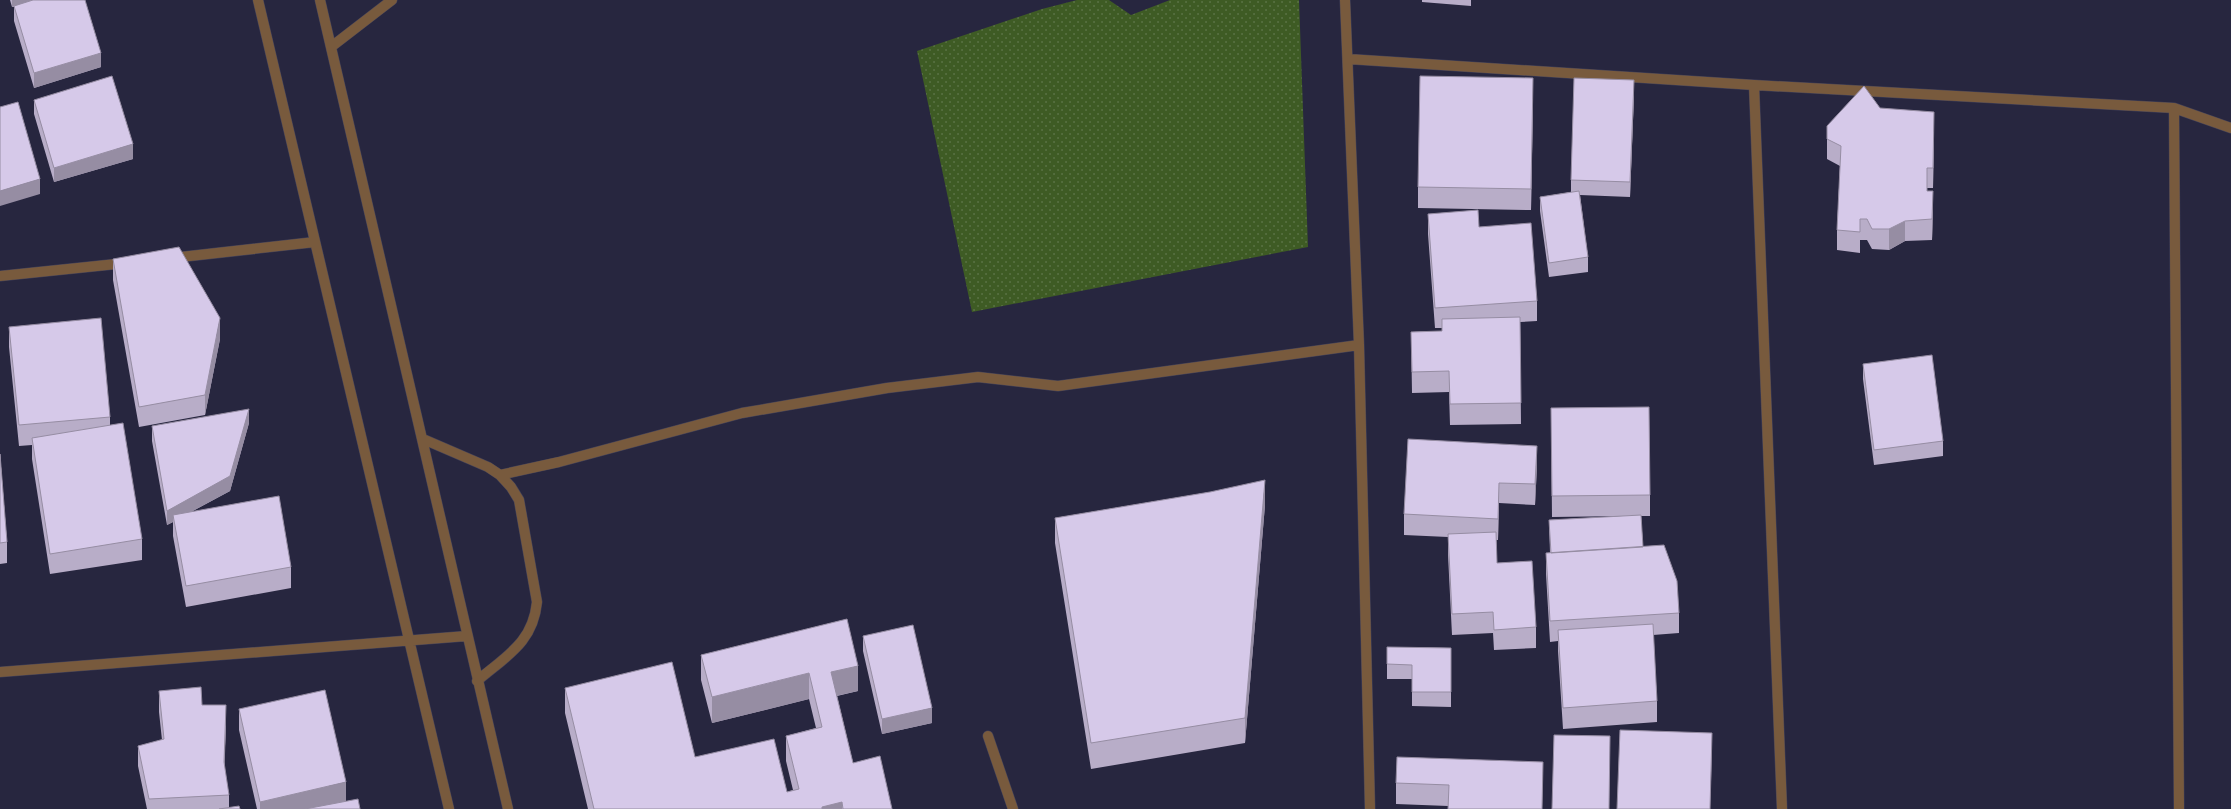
<svg xmlns="http://www.w3.org/2000/svg" width="2231" height="809" viewBox="0 0 2231 809" font-family="Lora,serif">
  <style>
    .park { fill: url(#park-dots) }
    .lines { fill: none; stroke-linecap: round; stroke-linejoin: round }
    .minor-casing { stroke: #43425a; stroke-width: 11 }
    .minor { stroke: #785a3d; stroke-width: 10 }
    .wall { fill: #b8adc8 }
    .shaded-wall { fill: #968da3 }
    .building { fill: #d6c9e9; stroke: #968da3 }
  </style>
  <defs>
    <pattern id="park-dots" width="8" height="8" patternUnits="userSpaceOnUse"><rect width="8" height="8" fill="#3e5b24"/><path d="M2 2h.1M6 6h.1" fill="none" stroke="#597244" stroke-width="1.8" stroke-linecap="round"/></pattern>
  </defs>
  <rect width="100%" height="100%" fill="#27263f"/>
  <path class="park" d="M1077 0H1109L1131 15 1170 0H1299L1308 247 972 312 917 51 1042 9Z"/>
  <g class="lines">
    <g class="minor-casing">
      <path id="minor" d="M258 0 449 809
        M320 0 508 809
        M1345 0 1359 345 1370 809
        M331 47 392 0
        M1348 59 1754 85 2174 108 2231 128
        M1754 85 1782 809
        M2174 108 2179 809
        M172 258 315 242
        M0 276 126 263
        M423 439 488 467 500 475 511 487 519 500 537 602C533 643 506 656 477 681
        M500 475 559 462 742 413 887 388 978 377 1058 386 1359 345
        M0 672 467 636
        M988 736 1013 809"/>
    </g>
    <use href="#minor" class="minor"/>
  </g>
  <path class="wall" d="M10 0H85L101 67 34 88 14 21V7H12Z
    M1422 0H1471V6L1422 2Z
    M1634 95 1630 197 1580 195 1588 257V272L1549 277 1540 211V197L1571 192V180Z
    M1533 99 1531 210 1418 208V187Z
    M34 100 133 159 54 182 34 114Z
    M1880 108 1934 132 1933 188H1927V191L1933 212 1932 240 1905 241 1889 250 1872 249 1867 240H1860V253L1837 250V230L1840 166 1827 159V139Z
    M1428 214 1479 227 1537 301V321L1520 322 1521 424 1450 425 1449 392 1412 393 1411 332 1442 331V328H1435L1428 234Z
    M113 259 220 339 205 415 139 427 113 280Z
    M9 327 110 417V426L142 539V560L50 574 32 459V445L19 446 9 347Z
    M1863 364 1943 441V456L1874 465 1863 379Z
    M1551 408 1650 495V516H1641L1643 547 1679 613V633L1653 635 1657 701V722L1563 729 1558 651V641L1550 642 1546 574V553H1550L1549 520 1629 516 1552 517Z
    M249 423 230 491 191 512 291 567V588L186 607 173 536V522L167 525 152 441V426Z
    M0 454 7 542V563L0 564Z
    M1537 466 1535 505 1499 503 1498 540H1496L1497 563 1536 627V648L1494 650 1493 633 1452 635 1448 555V537L1404 535V514Z
    M1210 492 1265 505 1245 743 1091 769 1055 543V518Z
    M847 619 858 691 837 696 853 763 892 809H588L565 713V688L695 757 787 792 793 790 786 761V736L816 728 809 699 712 723 701 680V655Z
    M863 636 932 723 882 734 863 651Z
    M1387 647 1451 648V707L1412 706V679H1387Z
    M159 691 202 705 226 726 224 766 229 795V808L240 809H147L138 766V746L162 740 159 712Z
    M239 709 346 801 360 809H257L239 730Z
    M1543 782 1448 806 1396 804V783Z"/>
  <path class="shaded-wall" d="M12 0H36L12 7Z
    M101 53V67L34 88V73Z
    M1533 78V99L1531 210V189Z
    M1634 80V95L1630 197V182Z
    M1934 112V132L1933 188V168Z
    M133 144V159L54 182V168Z
    M40 179V194L0 206V191Z
    M1933 191V212L1932 240V219Z
    M1905 221V241L1889 250V229Z
    M220 318V339L205 415V395Z
    M249 409V423L230 491 174 521 173 515V522L167 525V511Z
    M1537 446V466L1535 505V484Z
    M1265 480V505L1245 743V718Z
    M1499 483V503L1498 540V519Z
    M858 666V691L831 697V672Z
    M809 673V699L712 723V697Z
    M226 705V726L224 783V762Z
    M932 708V723L882 734V719Z
    M1712 733V754L1710 809Z
    M1543 762V782L1542 809Z
    M346 782V803L320 809H260V802Z
    M842 802V809H822V807Z"/>
  <path class="building" d="M33 0H85L101 53 34 73 14 6Z
    M112 76 133 144 54 168 34 100Z
    M1420 76 1533 78 1531 189 1418 187Z
    M1574 78 1634 80 1630 182 1571 180Z
    M1864 86 1880 108 1934 112 1933 168H1927V191H1933L1932 219 1905 221 1889 229H1872L1867 219H1860V232L1837 230 1841 146 1827 139V126Z
    M18 102 40 179 0 191V107Z
    M1579 191 1588 257 1549 263 1540 197Z
    M1478 210 1479 227 1531 223 1537 301 1435 308 1428 214Z
    M179 247 220 318 205 395 139 407 113 259Z
    M1520 317 1521 403 1450 404 1449 371 1412 372 1411 332 1442 331V319Z
    M101 318 110 417 19 425 9 327Z
    M1932 355 1943 441 1874 450 1863 364Z
    M1649 407 1650 495 1552 496 1551 408Z
    M249 409 230 476 167 511 152 426Z
    M123 423 142 539 50 554 32 438Z
    M1408 439 1537 446 1535 484 1499 483 1498 519 1404 514Z
    M0 454 7 542 0 543Z
    M1265 480 1245 718 1091 743 1055 518 1210 492Z
    M279 496 291 567 186 586 173 515Z
    M1641 515 1643 547 1551 553 1549 520Z
    M1496 532 1497 563 1532 561 1536 627 1494 630 1493 612 1452 614 1448 534Z
    M1664 545 1677 581 1679 613 1550 621 1546 553Z
    M847 619 858 666 831 672 853 763 880 756 892 809H843L842 802 822 807V809H594L565 688 672 662 695 757 774 739 787 792 799 789 786 736 822 727 809 673 712 697 701 655Z
    M1653 624 1657 701 1563 708 1558 630Z
    M913 625 932 708 882 719 863 636Z
    M1387 647 1451 648V692H1412V665L1387 664Z
    M201 687 202 705H226L224 762 229 795 149 799 138 746 164 739 159 691Z
    M325 690 346 782 260 802 239 709Z
    M1620 730 1712 733 1710 809H1617Z
    M1554 735 1610 736 1609 809H1552Z
    M1397 757 1543 762 1542 809H1448L1449 785 1396 783Z
    M358 799 360 809H305Z
    M239 806 240 809H219Z"/>
</svg>
